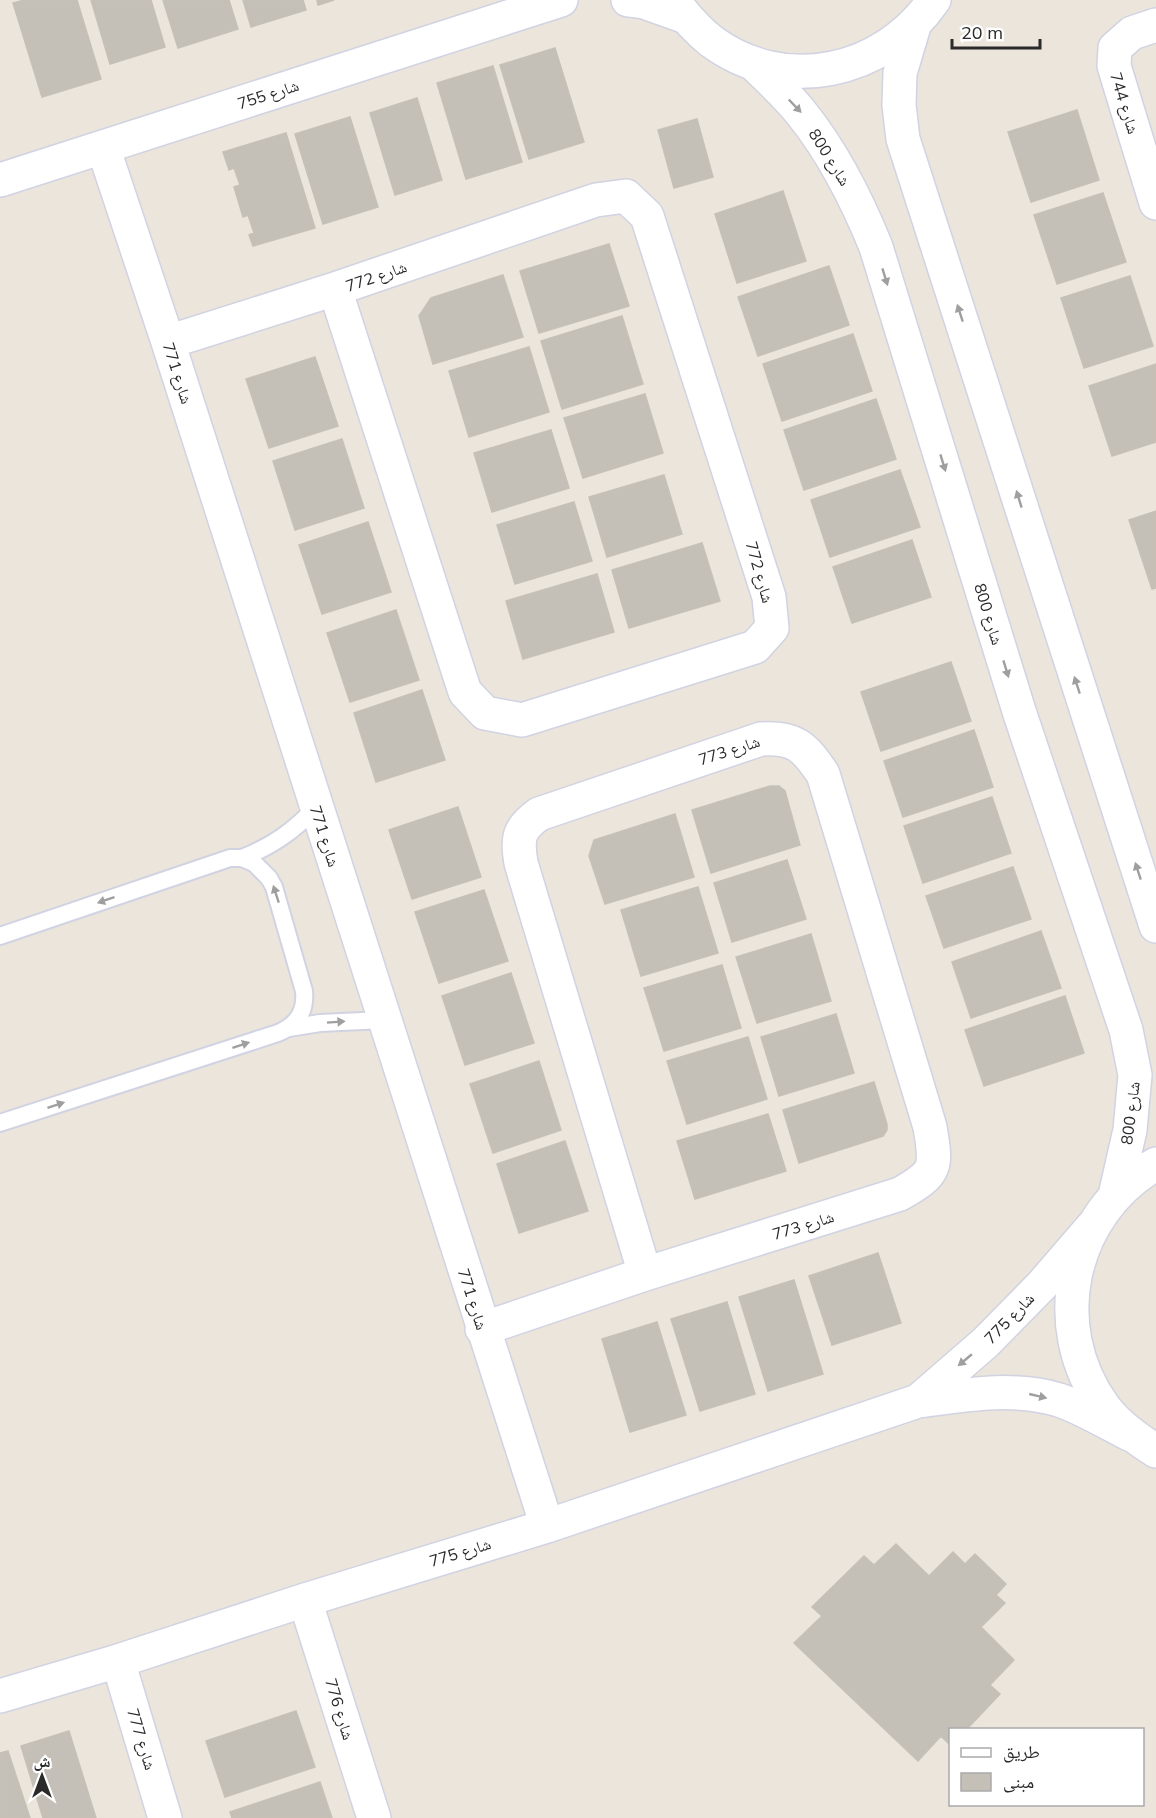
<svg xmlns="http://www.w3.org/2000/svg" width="1156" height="1818" viewBox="0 0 1156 1818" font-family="Mulish,'Noto Naskh Arabic',sans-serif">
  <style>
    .building { fill: #c4bfb7; stroke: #c6c1b6; stroke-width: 1.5 }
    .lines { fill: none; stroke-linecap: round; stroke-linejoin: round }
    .lane-casing { stroke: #d1d3e2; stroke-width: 20 }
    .street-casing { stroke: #d1d3e2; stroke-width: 36 }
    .secondary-casing { stroke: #d1d3e2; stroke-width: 36 }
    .lane { stroke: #fff; stroke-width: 16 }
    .street { stroke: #fff; stroke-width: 33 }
    .secondary { stroke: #fff; stroke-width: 33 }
    .oneway { fill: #9f9f9f }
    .labels { text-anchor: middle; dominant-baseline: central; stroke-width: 5; stroke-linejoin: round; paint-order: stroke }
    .street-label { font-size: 16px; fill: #2a2a2a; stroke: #fff }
  </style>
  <rect width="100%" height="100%" fill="#ebe5dc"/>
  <path class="building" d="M24 0H77L101 79 42 97 13 3Z
    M91 0H151L165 47 110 64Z
    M163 0H229L238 29 178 48Z
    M243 0H303L306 10 251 27Z
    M317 0H334L318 5Z
    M555 48 584 142 529 159 500 65Z
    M493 66 522 162 466 179 437 83Z
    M417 98 442 180 395 195 370 113Z
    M1077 110 1099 180 1031 202 1008 132Z
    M350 117 378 207 323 224 295 134Z
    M697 119 713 177 674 188 658 130Z
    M286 133 315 228 253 246 249 235 254 233 248 215 243 217 234 187 240 185 234 168 229 170 223 152Z
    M783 191 806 261 737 283 715 214Z
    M1103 193 1126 262 1057 284 1034 215Z
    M609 244 629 306 539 333 520 271Z
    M829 266 849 325 758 356 738 297Z
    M503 275 523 337 433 364 419 316 431 298Z
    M1130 276 1153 346 1084 368 1061 298Z
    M622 316 643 384 562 409 541 341Z
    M853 334 872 391 782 421 763 364Z
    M529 347 549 412 469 437 449 371Z
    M315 357 338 426 269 448 246 379Z
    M1156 364V442L1112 456 1089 386Z
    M645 394 663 453 583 478 564 418Z
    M876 399 896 459 804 490 784 430Z
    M551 430 569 488 492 512 474 453Z
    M342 439 364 508 295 530 273 461Z
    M900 470 920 527 830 557 811 500Z
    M664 475 682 534 607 557 589 497Z
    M574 502 592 561 515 584 497 525Z
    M1156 511V588L1152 589 1129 520Z
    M368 522 391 592 322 614 299 545Z
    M912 540 931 597 852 623 833 567Z
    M702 543 720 601 629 628 612 570Z
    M597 574 614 632 523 659 506 601Z
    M396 610 419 680 350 702 327 633Z
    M951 662 971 721 881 751 861 692Z
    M422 690 445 760 376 782 354 713Z
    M974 730 993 787 903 817 884 761Z
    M770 786H779L785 791 800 845 711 873 692 810Z
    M992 797 1011 853 923 883 904 826Z
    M458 807 481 877 412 899 389 830Z
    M675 814 694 877 605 904 589 856 594 840Z
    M787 860 806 919 732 942 714 883Z
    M1013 867 1031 919 944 948 926 896Z
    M698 887 718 953 641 976 621 910Z
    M484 890 508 961 439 983 415 912Z
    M1041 931 1061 988 971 1018 952 962Z
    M811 934 831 1001 757 1023 736 957Z
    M722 965 741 1028 664 1051 644 988Z
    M511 973 534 1043 465 1065 442 996Z
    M1065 996 1084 1053 984 1086 965 1030Z
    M836 1014 854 1073 779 1096 761 1037Z
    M748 1037 767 1099 687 1124 667 1061Z
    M539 1061 561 1130 493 1153 470 1084Z
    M874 1082 887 1124V1130L883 1136 799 1163 783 1110Z
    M768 1114 786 1171 695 1199 677 1141Z
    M565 1141 588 1211 519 1233 497 1164Z
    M878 1253 901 1323 832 1345 809 1276Z
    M794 1280 823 1374 768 1391 739 1297Z
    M727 1302 755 1394 700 1411 671 1319Z
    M657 1322 686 1415 630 1432 602 1339Z
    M896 1544 929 1576 953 1552 965 1564 975 1554 1006 1584 996 1595 1005 1603 981 1627 1014 1660 990 1685 1000 1694 966 1730H950V1745L941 1736 918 1761 794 1643 822 1616 812 1607 864 1556 874 1565Z
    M296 1711 315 1767 225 1797 206 1741Z
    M69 1731 96 1818H43L21 1746Z
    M8 1751 30 1818H0V1753Z
    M320 1782 332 1818H232L230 1812Z"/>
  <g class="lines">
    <g class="lane-casing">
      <path id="lane" d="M242 858C272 846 294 831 316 807
        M0 936 230 858H242L254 863 269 878 274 887 304 991C306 1012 297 1025 278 1033L0 1123
        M289 1028 320 1023 384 1020"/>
    </g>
    <g class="street-casing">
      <path id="street" d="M628 0 644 2 686 17
        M1156 25 1132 33 1115 48 1114 66 1156 203
        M103 147 168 342 547 1526
        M0 180 561 0
        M168 342 335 289 596 200 626 196 647 216 769 597 772 628 755 647 522 720 485 713 465 692 335 289
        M482 1329 645 1274 900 1194C937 1173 937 1168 930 1127L823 774C804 746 795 737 761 739L539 814C518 829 517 838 521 863L645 1274
        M918 1401 985 1343 1042 1285 1092 1227
        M305 1600 374 1818
        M118 1661 165 1818
        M0 1696 118 1661 305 1600 547 1526 918 1401C964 1395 1013 1386 1059 1400 1083 1408 1107 1423 1129 1434"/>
    </g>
    <g class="secondary-casing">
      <path id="secondary" d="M673 0C684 15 696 29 711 41 784 95 883 74 934 0
        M914 26 900 73 899 105 903 139C989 401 1070 664 1156 926
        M754 64C770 80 788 96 802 114 834 154 857 200 876 247L1019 711 1126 1030 1135 1075 1130 1130 1115 1196
        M1156 1164C1070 1213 1045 1326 1104 1407 1117 1425 1137 1439 1156 1451"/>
    </g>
    <use href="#lane" class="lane"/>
    <use href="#street" class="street"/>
    <use href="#secondary" class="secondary"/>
  </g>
  <defs><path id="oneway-solid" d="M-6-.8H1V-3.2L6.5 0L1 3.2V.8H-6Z" transform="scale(1.5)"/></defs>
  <g class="oneway">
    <use href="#oneway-solid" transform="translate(795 106) rotate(46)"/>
    <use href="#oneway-solid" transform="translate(885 277) rotate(73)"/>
    <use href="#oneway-solid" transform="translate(960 313) rotate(-108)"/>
    <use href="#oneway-solid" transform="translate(943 463) rotate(73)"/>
    <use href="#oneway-solid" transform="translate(1019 499) rotate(-107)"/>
    <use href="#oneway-solid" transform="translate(1006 669) rotate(73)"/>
    <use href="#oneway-solid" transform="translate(1077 685) rotate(-108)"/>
    <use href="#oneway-solid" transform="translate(1138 871) rotate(-108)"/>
    <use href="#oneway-solid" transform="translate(276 894) rotate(-108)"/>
    <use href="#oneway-solid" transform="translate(106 900) rotate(161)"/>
    <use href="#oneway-solid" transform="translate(336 1022) rotate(-4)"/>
    <use href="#oneway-solid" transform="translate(241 1045) rotate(-18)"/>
    <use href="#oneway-solid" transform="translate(56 1105) rotate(-18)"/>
    <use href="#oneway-solid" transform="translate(965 1360) rotate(140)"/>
    <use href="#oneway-solid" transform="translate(1038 1396) rotate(13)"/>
  </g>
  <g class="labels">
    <g class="street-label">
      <text transform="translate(268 94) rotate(-18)">شارع 755</text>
      <text transform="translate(1125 103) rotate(73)">شارع 744</text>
      <text transform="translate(830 157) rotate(58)">شارع 800</text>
      <text transform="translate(376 276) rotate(-19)">شارع 772</text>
      <text transform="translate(178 373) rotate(72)">شارع 771</text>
      <text transform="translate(760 572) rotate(74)">شارع 772</text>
      <text transform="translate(989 614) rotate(73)">شارع 800</text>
      <text transform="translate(729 750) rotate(-18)">شارع 773</text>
      <text transform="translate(325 836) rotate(72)">شارع 771</text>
      <text transform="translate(1130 1113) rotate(-83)">شارع 800</text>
      <text transform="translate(803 1225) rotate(-17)">شارع 773</text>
      <text transform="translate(473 1299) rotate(72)">شارع 771</text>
      <text transform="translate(1009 1318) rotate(-46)">شارع 775</text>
      <text transform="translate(460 1552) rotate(-17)">شارع 775</text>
      <text transform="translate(340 1709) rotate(73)">شارع 776</text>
      <text transform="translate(142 1739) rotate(73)">شارع 777</text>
    </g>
  </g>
  <rect x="949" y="1728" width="195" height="78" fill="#ffffff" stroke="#aaaaaa" stroke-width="1.5"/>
  <rect x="961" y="1748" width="30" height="9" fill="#ffffff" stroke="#aaaaaa" stroke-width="1.5"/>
  <text x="1003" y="1758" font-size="18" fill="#2a2a2a">طريق</text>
  <rect x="961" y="1773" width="30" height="18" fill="#c4bfb7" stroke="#aaaaaa" stroke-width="1.5"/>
  <text x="1003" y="1788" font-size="18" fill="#2a2a2a">مبنى</text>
  <g transform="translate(42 1776)" stroke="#ffffff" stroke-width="4.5" paint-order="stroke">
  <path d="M0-4.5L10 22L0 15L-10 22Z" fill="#2a2a2a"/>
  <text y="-9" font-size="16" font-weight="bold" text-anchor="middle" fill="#2a2a2a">ش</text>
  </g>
  <path d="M952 39v9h88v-9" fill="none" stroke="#2a2a2a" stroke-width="3"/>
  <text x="961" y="39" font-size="18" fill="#2a2a2a" stroke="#ffffff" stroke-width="4.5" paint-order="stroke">20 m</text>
</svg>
